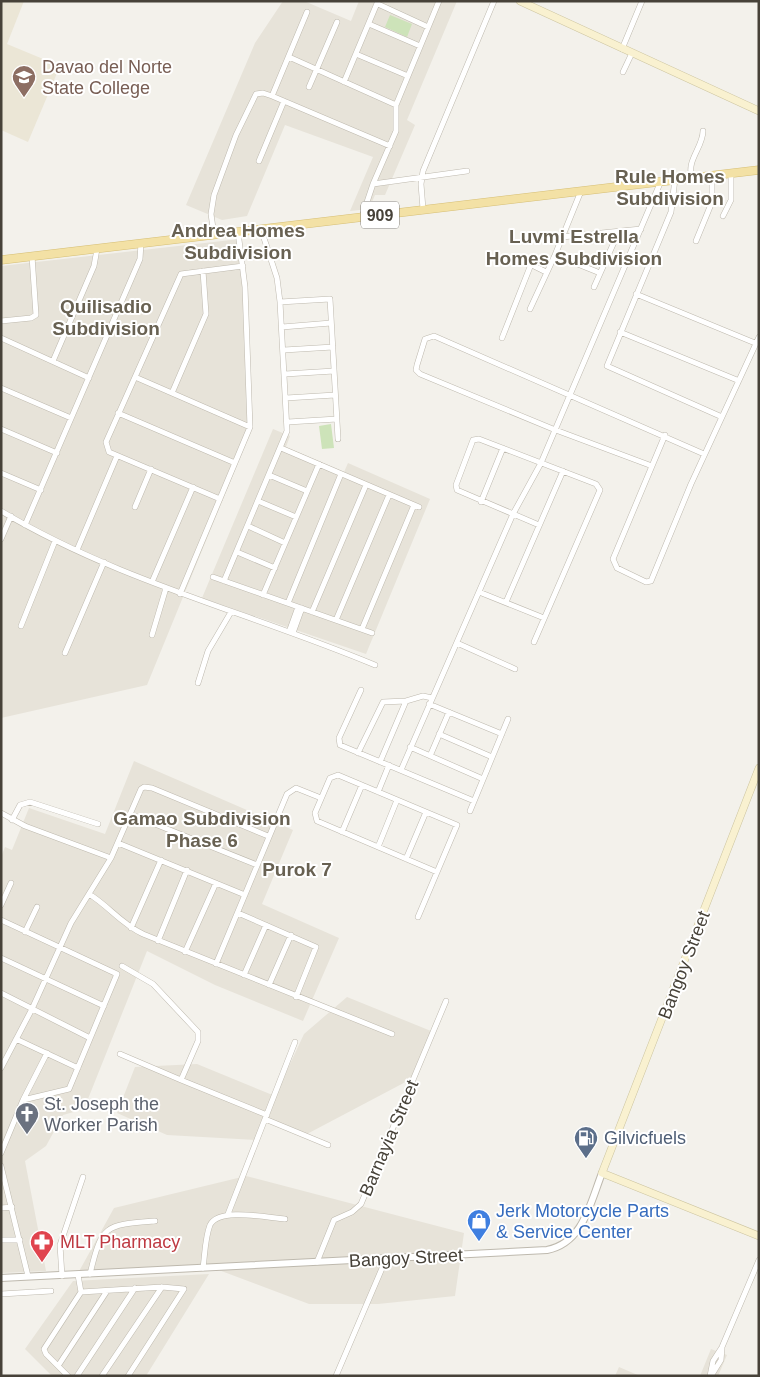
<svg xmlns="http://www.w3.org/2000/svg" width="760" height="1377" viewBox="0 0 760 1377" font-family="Helvetica,sans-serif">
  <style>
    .residential { fill: #e7e3d9 }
    .education { fill: #ebe6d6 }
    .green { fill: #cde3b9 }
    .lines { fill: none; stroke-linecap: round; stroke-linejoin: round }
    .minor-casing { stroke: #beb9ae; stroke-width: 6 }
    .tertiary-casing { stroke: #beb9ae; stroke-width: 8 }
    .secondary-casing { stroke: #cdc5a0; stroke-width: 8 }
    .primary-casing { stroke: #d6bf76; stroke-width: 9 }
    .minor { stroke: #fff; stroke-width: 5 }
    .tertiary { stroke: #fff; stroke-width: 6 }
    .secondary { stroke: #f9f1d0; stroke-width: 7 }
    .primary { stroke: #f3e1a5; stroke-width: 8 }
    .labels { text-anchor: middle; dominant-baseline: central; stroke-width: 4; stroke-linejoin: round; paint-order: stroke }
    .shield { fill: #fff; stroke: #7e7b74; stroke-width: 1 }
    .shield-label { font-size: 16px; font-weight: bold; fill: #474239 }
    .education-label { font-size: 18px; fill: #785e54; stroke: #fff; text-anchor: start }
    .street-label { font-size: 18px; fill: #474239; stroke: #fff }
    .worship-label { font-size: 18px; fill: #5b616d; stroke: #fff; text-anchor: start }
    .service-label { font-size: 18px; fill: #4e5e75; stroke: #fff; text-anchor: start }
    .shop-label { font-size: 18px; fill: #366cbe; stroke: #fff; text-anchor: start }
    .health-label { font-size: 18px; fill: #be3a42; stroke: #fff; text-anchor: start }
    .neighbourhood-label { font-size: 19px; font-weight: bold; fill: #686152; stroke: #fff }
  </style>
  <rect width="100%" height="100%" fill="#f3f1eb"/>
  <path class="residential" d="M283 1H304L351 21 359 1H457L407 120 415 125 385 195H375L369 209 350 211 373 157 285 125 247 216 222 220 186 205 255 43Z
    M240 239 253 426 147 685 1 718V266Z
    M273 429 290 436 286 447 344 472 348 463 430 499 366 654 202 598Z
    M134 761 293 830 262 904 339 938 303 1021 215 985 147 951 84 1109 63 1115 46 1146 25 1161 46 1271 1 1273V857L5 847 12 850 29 808 105 834Z
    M347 997 431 1031 415 1077 307 1134 265 1120 256 1140 167 1135 117 1113 135 1067 197 1064 275 1096 304 1034Z
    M246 1176 464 1233 455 1296 378 1304H309L216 1269 77 1275 114 1208Z
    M209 1274 146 1376H52L25 1349 73 1281Z
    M711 1349 727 1355 718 1376H700Z
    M619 1367 640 1376H615Z"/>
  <path class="education" d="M1 1H24L7 44 60 66 28 142 1 130Z"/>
  <path class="green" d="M390 15 412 24 407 37 385 27Z
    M331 424 334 448 322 449 319 426Z"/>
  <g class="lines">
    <g class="minor-casing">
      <path id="minor" d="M378 4 428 27
        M369 24 420 46
        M622 49 642 1
        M356 54 408 76
        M289 57 396 105
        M623 72 632 53
        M344 82 378 1
        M309 87 337 22
        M272 96 390 146
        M259 161 284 101
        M692 177C686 161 703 147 703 131
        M675 179 671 212 607 366 722 417
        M373 184 467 171
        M423 209 421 184 423 171 494 1
        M723 216 731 200V173
        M362 217 373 184 396 131V105L439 1
        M214 235 211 214 214 195 236 135 256 94 263 93 272 96 307 12
        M562 237 641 229
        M696 241 712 202V175
        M555 255 600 273
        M594 287 619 231
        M636 294 755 343
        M280 302 330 299 338 439
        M530 309 555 255 581 191
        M1 321 31 318 36 315 32 256
        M282 327 331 323
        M620 332 737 380
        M1 338 89 378
        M502 338 530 267 532 265 546 272
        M284 350 333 347
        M53 361 94 266 97 249
        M285 374 334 371
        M135 377 250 427
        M1 388 71 418
        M172 393 206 314 203 271
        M286 398 335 395
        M118 413 235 463
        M288 422 337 419
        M1 429 57 453
        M665 435 613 559 617 568 646 582 651 581 691 484 759 337
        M281 448 419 507
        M652 466 553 429 420 374 416 370 417 365 425 339 434 336 704 454
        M1 473 41 490
        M269 475 307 491
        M220 499 109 452 106 442 181 274 243 266
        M258 501 296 517
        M481 502 503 448
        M135 507 151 469
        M1 511C118 581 251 613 375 665
        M25 525 140 259 141 243
        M248 526 285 543
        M1 539 11 516
        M77 550 117 456
        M237 552 275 568
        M213 577 372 633
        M224 581 287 431 280 302 277 278 261 229
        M152 582 193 487
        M479 592 544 618
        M180 594 250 427 245 287 238 232
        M263 595 319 464
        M506 602 563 471
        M288 603 341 474
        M312 612 366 485
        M336 620 389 495
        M21 626 55 541
        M362 629 414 505
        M289 632 298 607
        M293 633 302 608
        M152 635 166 588
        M534 642 600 490 596 484 479 439 473 440 456 485 457 490 539 525
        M457 643 515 669
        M65 653 104 562
        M198 683 208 651 231 612
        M361 690 339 738 340 745 474 801
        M429 704 502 734
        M439 734 492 757
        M410 747 483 779
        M358 753 383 702 406 701 423 696 432 698
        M430 756 449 712
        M380 762 406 701
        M401 770 513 514 541 463 661 181
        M378 792 389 765
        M470 811 508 719
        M1 813 25 826 111 858
        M130 814 257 865
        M12 820 20 805 30 802 98 824
        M342 832 362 785
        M118 843 245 895
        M378 847 397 800
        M406 859 426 812
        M89 894C110 907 120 923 143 934L392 1034
        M1 905 11 883
        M238 913 316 947 296 997
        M418 917 457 825 338 775 330 778 315 813 317 821 437 872
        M1 920 117 974 69 1089 23 1100 1 1153
        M131 928 161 860
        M25 932 37 907
        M158 941 187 870
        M185 952 216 883
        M1 958 104 1006
        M216 964 287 794 296 788 321 798
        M122 966 153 984 198 1032V1041L181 1080 267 1115
        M244 975 266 925
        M269 985 291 935
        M1 993 90 1038
        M16 1039 78 1068
        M120 1054 181 1080
        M1 1068 32 1009 71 923 111 858 141 789 144 787 152 788 268 836
        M23 1100 47 1053
        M265 1119 328 1145
        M1 1166 28 1276
        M1 1208 12 1207
        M228 1214 295 1042
        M1 1240H20
        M317 1262 334 1220 352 1212 361 1204 446 1001
        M203 1268C205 1254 205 1238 210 1225 219 1207 268 1218 285 1219
        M90 1274C102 1224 105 1225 155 1221
        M62 1276 60 1245 83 1177
        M81 1292 162 1287 184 1289 128 1376
        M1 1294 51 1291
        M58 1366 107 1291
        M68 1376 46 1354 44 1349 81 1292 78 1275
        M77 1376 135 1288
        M102 1376 162 1287
        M336 1376 386 1259
        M710 1376 713 1361 722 1347 759 1260
        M711 1376 721 1360 722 1348"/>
    </g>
    <g class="tertiary-casing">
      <path id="tertiary" d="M1 1278 547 1250C583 1243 590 1204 602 1173"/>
    </g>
    <g class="secondary-casing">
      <path id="secondary" d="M520 1 759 111
        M759 768 602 1173 759 1236"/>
    </g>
    <g class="primary-casing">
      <path id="primary" d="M1 260 759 170"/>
    </g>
    <use href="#minor" class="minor"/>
    <use href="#tertiary" class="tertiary"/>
    <use href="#secondary" class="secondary"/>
    <use href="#primary" class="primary"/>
  </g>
  <defs>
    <g id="university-pin" transform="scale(1.25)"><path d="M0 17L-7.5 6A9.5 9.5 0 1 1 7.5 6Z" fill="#8d6e63" stroke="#fff"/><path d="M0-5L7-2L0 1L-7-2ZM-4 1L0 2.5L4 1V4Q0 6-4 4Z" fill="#fff"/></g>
    <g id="church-pin" transform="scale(1.25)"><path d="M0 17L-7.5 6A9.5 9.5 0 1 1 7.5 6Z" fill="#6b7280" stroke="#fff"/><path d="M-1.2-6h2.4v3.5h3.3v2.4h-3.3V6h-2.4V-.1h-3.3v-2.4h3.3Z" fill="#fff"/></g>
    <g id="fuel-pin" transform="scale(1.25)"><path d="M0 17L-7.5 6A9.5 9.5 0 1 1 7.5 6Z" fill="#5c6f8a" stroke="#fff"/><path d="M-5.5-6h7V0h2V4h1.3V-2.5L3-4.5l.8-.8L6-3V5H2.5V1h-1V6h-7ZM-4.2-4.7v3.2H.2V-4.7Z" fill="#fff"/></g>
    <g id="shop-pin" transform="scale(1.25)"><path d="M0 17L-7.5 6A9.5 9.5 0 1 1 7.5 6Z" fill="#3f7fe0" stroke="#fff"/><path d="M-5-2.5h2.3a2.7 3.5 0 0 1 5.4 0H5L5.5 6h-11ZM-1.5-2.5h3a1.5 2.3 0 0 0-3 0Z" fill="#fff"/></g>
    <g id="pharmacy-pin" transform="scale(1.25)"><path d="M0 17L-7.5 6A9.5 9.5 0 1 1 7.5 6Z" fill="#e0444e" stroke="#fff"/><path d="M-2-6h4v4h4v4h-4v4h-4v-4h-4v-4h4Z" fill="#fff"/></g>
  </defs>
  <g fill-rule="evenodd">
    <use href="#university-pin" x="24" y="77"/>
    <use href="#church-pin" x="27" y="1114"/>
    <use href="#fuel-pin" x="586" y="1138"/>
    <use href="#shop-pin" x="479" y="1221"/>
    <use href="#pharmacy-pin" x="42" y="1242"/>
  </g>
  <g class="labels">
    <rect class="shield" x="361" y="201.5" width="38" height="27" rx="4"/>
    <g class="shield-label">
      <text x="380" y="215">909</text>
    </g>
    <g class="education-label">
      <text x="42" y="67">Davao del Norte<tspan x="42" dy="21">State College</tspan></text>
    </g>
    <g class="street-label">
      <text transform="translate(684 965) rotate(-69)">Bangoy Street</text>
      <text transform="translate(389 1138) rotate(-67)">Barnayia Street</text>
      <text transform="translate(406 1258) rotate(-3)">Bangoy Street</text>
    </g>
    <g class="worship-label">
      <text x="44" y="1104">St. Joseph the<tspan x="44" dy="21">Worker Parish</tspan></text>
    </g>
    <g class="service-label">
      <text x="604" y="1138">Gilvicfuels</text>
    </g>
    <g class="shop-label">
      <text x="496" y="1211">Jerk Motorcycle Parts<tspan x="496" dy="21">&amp; Service Center</tspan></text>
    </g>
    <g class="health-label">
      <text x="60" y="1242">MLT Pharmacy</text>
    </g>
    <g class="neighbourhood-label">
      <text x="670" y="176">Rule Homes<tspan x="670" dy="22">Subdivision</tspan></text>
      <text x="238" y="230">Andrea Homes<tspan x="238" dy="22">Subdivision</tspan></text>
      <text x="574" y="236">Luvmi Estrella<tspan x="574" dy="22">Homes Subdivision</tspan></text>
      <text x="106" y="306">Quilisadio<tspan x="106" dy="22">Subdivision</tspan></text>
      <text x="202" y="818">Gamao Subdivision<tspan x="202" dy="22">Phase 6</tspan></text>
      <text x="297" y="869">Purok 7</text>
    </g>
  </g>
  <rect width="760" height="1377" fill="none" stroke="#474239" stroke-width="5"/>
</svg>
